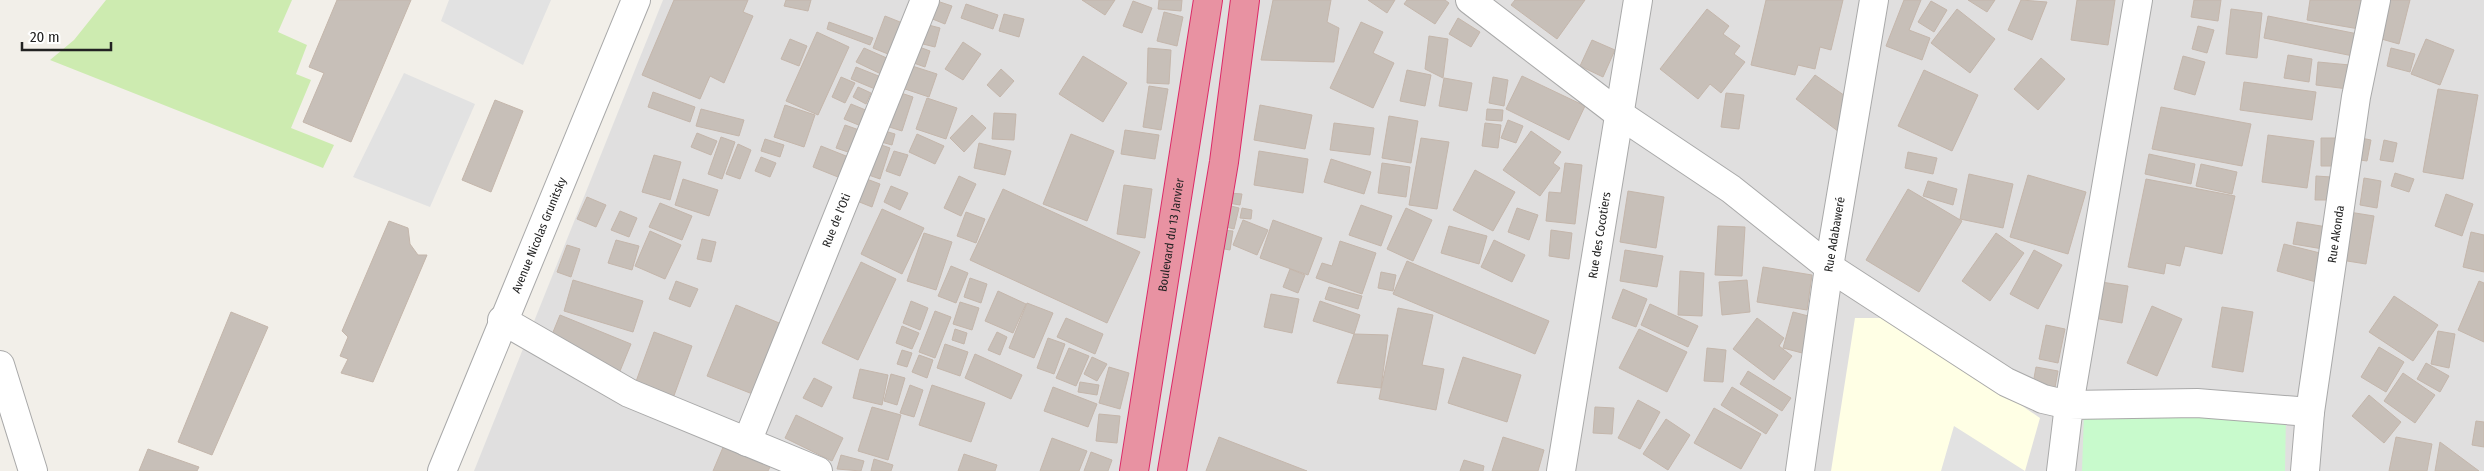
<svg xmlns="http://www.w3.org/2000/svg" width="2484" height="471" viewBox="0 0 2484 471" font-family="'Fira Sans Condensed',sans-serif">
  <style>
    .residential { fill: #e0dfdf }
    .education { fill: #ffffe5 }
    .grass { fill: #cdebb0 }
    .park { fill: #c8facc }
    .parking { fill: #e2e2e2 }
    .building { fill: #c7bfb8; stroke: #c4b6ab }
    .lines { fill: none; stroke-linecap: round; stroke-linejoin: round }
    .minor-casing { stroke: #a9a9a9; stroke-width: 30 }
    .highway-casing { stroke: #dc2a67; stroke-width: 30 }
    .minor { stroke: #fff; stroke-width: 28 }
    .highway { stroke: #e892a2; stroke-width: 28 }
    .labels { text-anchor: middle; dominant-baseline: central; stroke-width: 4.5; stroke-linejoin: round; paint-order: stroke }
    .street-label { font-size: 12px; fill: #222; stroke: #fff }
  </style>
  <rect width="100%" height="100%" fill="#f2efe9"/>
  <path class="residential" d="M663 0H2484V471H474Z"/>
  <path class="education" d="M1855 318H1894L2040 418 2025 471H1831Z"/>
  <path class="grass" d="M106 0H292L278 32 307 45 296 74 311 80 291 128 334 145 323 168 50 60 74 40Z"/>
  <path class="park" d="M2084 413 2286 415 2285 471H2082Z"/>
  <path class="parking" d="M449 0H551L523 65 441 21Z
    M404 73 475 104 430 207 353 177Z
    M1954 426 2025 471H1941Z"/>
  <path class="building" d="M337 0H411L351 142 303 122 324 73 309 67Z
    M674 0H748L743 12 753 16 724 83 710 76 700 99 642 75Z
    M786 0H811L808 11 784 6Z
    M934 0 952 6 945 24 925 16Z
    M1082 0H1115L1105 15Z
    M1159 0H1182L1181 11 1158 9Z
    M1273 0H1331L1327 22 1339 28 1334 62 1261 60Z
    M1368 0H1395L1387 13Z
    M1407 0H1445L1449 3 1435 24 1404 4Z
    M1515 0H1585L1557 39 1511 5Z
    M1766 0H1843L1831 50 1820 47 1815 69 1798 65 1795 75 1751 65Z
    M1904 0H1921L1909 30 1930 38 1922 60 1886 46Z
    M1968 0H1995L1987 12Z
    M2021 0 2047 2 2032 40 2008 30Z
    M2077 0H2115L2108 45 2071 40Z
    M2194 0H2221L2218 21 2191 17Z
    M2310 0H2364L2359 29 2307 20Z
    M2387 0H2410L2399 44 2378 38Z
    M1133 1 1152 8 1142 33 1123 26Z
    M1931 1 1947 10 1934 32 1918 22Z
    M966 4 998 15 993 29 961 18Z
    M1707 9 1729 26 1723 34 1740 46 1734 54 1745 62 1721 93 1710 84 1698 99 1660 69Z
    M1957 9 1995 39 1970 73 1931 43Z
    M2231 9 2262 13 2257 58 2226 54Z
    M1164 12 1183 17 1177 46 1157 41Z
    M1004 14 1024 19 1019 37 999 31Z
    M885 16 905 24 893 56 873 48Z
    M2268 16 2358 34 2353 56 2264 38Z
    M1458 18 1480 32 1471 47 1449 34Z
    M829 22 873 38 870 45 827 29Z
    M1361 22 1383 32 1373 53 1394 63 1373 108 1330 88Z
    M921 23 940 28 935 47 915 42Z
    M2198 26 2214 30 2207 53 2192 49Z
    M817 32 849 47 818 115 786 101Z
    M1429 36 1448 39 1443 78 1425 69Z
    M790 39 807 46 799 66 781 59Z
    M2426 39 2454 50 2440 85 2411 74Z
    M1592 40 1615 50 1603 77 1580 66Z
    M963 42 981 54 963 80 945 69Z
    M914 45 930 51 925 67 908 61Z
    M864 48 889 59 881 74 856 62Z
    M1148 48 1171 50 1169 84 1147 83Z
    M2391 48 2415 54 2410 72 2387 66Z
    M2288 55 2312 59 2309 82 2284 78Z
    M1083 56 1127 83 1103 122 1059 94Z
    M2183 56 2205 62 2195 95 2174 89Z
    M2041 58 2065 79 2038 110 2014 89Z
    M2318 62 2350 65 2348 89 2316 85Z
    M906 64 937 74 929 97 899 87Z
    M856 67 881 77 875 89 851 79Z
    M1001 69 1014 81 1000 97 987 85Z
    M1407 70 1431 75 1425 106 1400 101Z
    M1924 70 1978 95 1952 151 1898 126Z
    M1815 75 1848 98 1839 132 1796 99Z
    M1522 76 1585 106 1569 140 1506 109Z
    M841 77 855 83 845 103 832 97Z
    M1493 77 1508 80 1504 106 1489 103Z
    M1444 78 1472 83 1467 111 1439 106Z
    M2244 82 2316 92 2312 120 2240 110Z
    M1149 86 1168 89 1161 130 1143 127Z
    M858 87 871 93 866 104 853 97Z
    M2438 89 2478 95 2463 179 2423 172Z
    M892 90 913 97 902 131 880 124Z
    M653 92 695 107 690 122 648 107Z
    M1726 93 1744 95 1739 129 1721 127Z
    M927 98 957 108 946 139 916 129Z
    M495 100 523 111 491 192 462 180Z
    M851 104 868 111 861 126 844 119Z
    M785 105 815 115 804 147 774 137Z
    M1260 105 1312 115 1305 149 1254 140Z
    M2161 107 2251 124 2242 166 2152 149Z
    M701 109 744 120 739 136 696 126Z
    M1487 109 1503 110 1502 121 1486 120Z
    M994 113 1016 114 1014 140 992 139Z
    M972 115 986 128 964 152 950 138Z
    M1389 116 1418 121 1411 163 1382 158Z
    M1508 120 1523 126 1516 143 1501 138Z
    M1334 123 1374 128 1370 155 1330 150Z
    M1485 123 1501 125 1498 148 1482 146Z
    M845 125 862 131 854 154 836 148Z
    M878 129 895 134 892 145 874 140Z
    M1125 130 1159 135 1155 159 1121 154Z
    M1531 131 1561 152 1553 163 1560 168 1540 196 1503 170Z
    M697 133 717 141 711 155 691 147Z
    M917 134 944 146 935 164 909 152Z
    M1071 134 1114 151 1087 221 1043 204Z
    M2268 135 2314 141 2307 188 2262 182Z
    M721 137 735 142 722 179 708 174Z
    M2356 137 2371 140 2367 161 2353 159Z
    M1421 138 1449 142 1437 209 1409 205Z
    M2321 138H2339V166H2321Z
    M765 139 784 145 780 157 761 151Z
    M2384 140 2397 143 2393 162 2380 160Z
    M873 142 890 148 880 179 863 173Z
    M979 143 1011 151 1005 175 974 168Z
    M738 144 751 150 740 179 726 174Z
    M821 146 851 158 843 179 813 167Z
    M894 151 908 155 900 176 886 171Z
    M1259 151 1308 159 1303 193 1254 185Z
    M1908 152 1937 158 1933 174 1905 168Z
    M2149 154 2195 164 2191 184 2145 174Z
    M654 155 681 162 670 200 642 192Z
    M761 157 776 163 770 177 755 171Z
    M1331 159 1371 172 1364 194 1324 182Z
    M1382 163 1410 167 1406 197 1378 193Z
    M1565 163 1582 165 1575 224 1546 221 1549 192 1561 193Z
    M2201 164 2237 172 2232 194 2196 186Z
    M1475 170 1515 192 1493 231 1453 210Z
    M2395 173 2414 179 2409 192 2391 186Z
    M1969 174 2013 184 2003 228 1960 219Z
    M2028 175 2086 192 2068 254 2010 237Z
    M959 176 976 184 961 216 944 208Z
    M2316 176 2331 177 2330 200H2315Z
    M864 178 880 184 872 207 857 201Z
    M2364 178 2381 181 2377 208 2360 205Z
    M683 179 718 190 709 216 675 205Z
    M2146 179 2235 196 2222 254 2185 246 2180 266 2166 263 2164 274 2128 267Z
    M1928 181 1957 189 1953 205 1923 196Z
    M1124 185 1152 189 1145 238 1117 234Z
    M891 186 908 193 900 210 884 202Z
    M1003 189 1140 252 1107 323 970 260Z
    M1908 189 1962 221 1919 292 1866 260Z
    M1628 191 1664 197 1656 248 1620 242Z
    M1230 193 1242 194 1240 205 1228 203Z
    M2446 194 2473 204 2462 236 2435 226Z
    M587 197 606 205 596 227 577 219Z
    M660 203 692 216 682 240 649 227Z
    M1227 205 1239 208 1234 229 1222 226Z
    M1361 205 1392 216 1381 246 1349 235Z
    M1242 208 1252 210 1251 219 1240 218Z
    M1406 208 1432 220 1413 261 1387 249Z
    M1517 208 1538 215 1529 240 1508 232Z
    M882 209 924 228 902 274 861 254Z
    M620 211 637 218 629 237 611 230Z
    M966 212 985 219 976 243 957 236Z
    M2349 212 2374 216 2366 264 2341 260Z
    M1243 220 1268 230 1257 255 1233 245Z
    M1273 220 1322 238 1308 275 1260 258Z
    M389 221 408 228 410 244 418 255H427L373 382 341 373 348 359 340 356 348 337 342 331Z
    M2297 222 2327 227 2323 249 2293 244Z
    M1449 226 1487 236 1479 264 1441 253Z
    M1718 226 1745 227 1742 276 1715 275Z
    M1222 230 1233 231 1230 250 1219 248Z
    M1551 230 1572 233 1569 259 1549 256Z
    M650 231 681 245 665 279 635 266Z
    M2471 232 2484 235V272L2463 267Z
    M924 233 952 242 936 290 907 281Z
    M1996 233 2024 253 1990 301 1962 281Z
    M702 239 716 242 711 262 697 259Z
    M616 240 639 246 632 270 608 263Z
    M1494 240 1525 255 1512 282 1481 267Z
    M1340 241 1376 253 1362 294 1316 278 1322 263 1332 266Z
    M2284 244 2324 254 2316 282 2277 271Z
    M567 245 580 249 571 277 557 272Z
    M1625 250 1663 256 1657 287 1620 281Z
    M2034 250 2062 265 2038 309 2010 294Z
    M1407 261 1549 321 1535 354 1393 294Z
    M861 262 896 279 858 360 822 343Z
    M951 266 968 273 956 303 938 296Z
    M1763 267 1812 275 1807 310 1757 302Z
    M1290 269 1305 275 1298 293 1283 287Z
    M1680 271 1704 273 1702 316 1678 315Z
    M1381 272 1396 275 1393 291 1378 288Z
    M970 278 987 284 981 303 964 297Z
    M573 280 643 301 633 332 564 311Z
    M1747 280 1750 312 1722 315 1719 282Z
    M676 281 698 289 690 307 669 299Z
    M2479 281 2484 283V342L2458 330Z
    M2101 282 2128 286 2122 323 2094 318Z
    M1329 287 1362 296 1358 309 1325 299Z
    M1623 289 1647 299 1636 327 1612 318Z
    M998 291 1026 304 1013 333 985 321Z
    M1271 294 1299 299 1292 333 1264 327Z
    M2394 296 2438 325 2413 361 2369 332Z
    M911 301 928 308 920 330 903 323Z
    M1320 301 1360 315 1354 334 1313 321Z
    M960 302 979 308 972 330 953 324Z
    M1027 303 1053 313 1034 358 1009 348Z
    M1650 304 1698 326 1688 347 1641 325Z
    M736 305 784 325 755 395 707 376Z
    M2152 306 2182 319 2157 376 2127 363Z
    M2222 307 2253 312 2243 372 2212 367Z
    M1398 308 1433 315 1422 365 1444 369 1436 410 1379 399Z
    M935 311 951 317 935 358 919 352Z
    M231 312 268 327 212 455 178 442Z
    M1793 312 1816 318 1806 354 1783 348Z
    M560 315 631 344 620 371 549 342Z
    M1066 318 1103 334 1095 354 1057 337Z
    M1757 318 1784 338 1779 346 1792 356 1774 380 1733 349Z
    M2046 325 2065 329 2058 363 2039 359Z
    M902 326 919 333 912 349 896 343Z
    M955 329 967 333 964 344 952 340Z
    M1639 329 1687 352 1667 392 1619 368Z
    M2438 331 2455 334 2449 368 2431 364Z
    M654 332 692 346 672 401 634 387Z
    M997 332 1007 337 1000 355 988 350Z
    M1354 334 1388 335 1381 388 1337 383Z
    M1048 338 1065 344 1054 374 1037 368Z
    M945 344 968 352 960 376 937 368Z
    M2379 347 2404 362 2386 392 2361 377Z
    M1069 348 1089 356 1076 386 1056 378Z
    M1707 348 1726 350 1723 382 1704 381Z
    M902 350 912 353 907 367 897 364Z
    M975 354 1022 375 1011 399 965 378Z
    M919 355 933 360 927 378 912 372Z
    M1092 357 1107 364 1097 381 1084 374Z
    M1463 357 1521 375 1507 422 1448 403Z
    M2426 363 2449 376 2440 392 2417 379Z
    M1109 367 1129 373 1120 409 1099 403Z
    M2036 367 2058 371 2054 393 2032 389Z
    M860 369 888 375 882 405 853 398Z
    M1748 371 1791 398 1782 411 1740 384Z
    M2403 373 2435 395 2415 423 2384 401Z
    M891 374 905 378 897 405 884 401Z
    M814 378 832 387 822 407 803 398Z
    M1080 382 1099 385 1097 395 1078 392Z
    M910 385 923 390 914 417 900 413Z
    M932 385 985 403 971 442 919 425Z
    M1053 387 1097 404 1088 427 1044 411Z
    M1732 387 1778 415 1766 434 1721 405Z
    M2369 395 2401 422 2384 443 2352 416Z
    M1638 400 1660 412 1640 449 1618 438Z
    M872 407 901 415 888 460 858 451Z
    M1595 407 1614 408 1612 434 1593 433Z
    M1714 408 1761 434 1741 469 1694 443Z
    M1099 414 1120 416 1117 443 1096 441Z
    M796 415 843 438 832 461 785 438Z
    M1666 419 1690 435 1668 470 1643 454Z
    M2476 421 2484 422V447L2472 445Z
    M1219 437 1307 471H1206Z
    M1503 437 1544 450 1538 471H1492Z
    M2396 437 2432 444 2427 471H2389Z
    M1052 438 1087 451 1079 471H1040Z
    M2440 442 2479 471H2435Z
    M724 445 771 465 768 471H713Z
    M148 449 199 467 197 471H139Z
    M1091 452 1112 460 1108 471H1084Z
    M964 454 997 465 995 471H958Z
    M841 455 864 461 861 471 837 469Z
    M874 459 893 465 891 471H871Z
    M1464 460 1484 466 1483 471H1460Z"/>
  <g class="lines">
    <g class="minor-casing">
      <g id="minor">
        <path d="M1470 0 1619 114 1731 189 1829 267 2006 382 2043 399 2069 405 2138 0"/>
        <path d="M502 320 629 393 818 471"/>
        <path d="M0 365 33 471"/>
        <path id="s1" d="M747 442 925 0"/>
        <path id="s2" d="M442 471 636 0"/>
        <path id="s3" d="M1561 471 1638 0"/>
        <path id="s4" d="M1800 471 1829 267 1874 0"/>
        <path d="M2061 471 2069 405 2197 403 2310 412"/>
        <path id="s5" d="M2305 471 2310 412 2356 97 2376 0"/>
      </g>
    </g>
    <g class="highway-casing">
      <g id="highway">
        <path id="s6" d="M1134 471 1208 0"/>
        <path d="M1172 471 1224 162 1245 0"/>
      </g>
    </g>
    <use href="#minor" class="minor"/>
    <use href="#highway" class="highway"/>
  </g>
  <g class="labels">
    <g class="street-label">
      <text stroke="none"><textPath href="#s1" startOffset="239">Rue de l'Oti</textPath></text>
      <text stroke="none"><textPath href="#s2" startOffset="255">Avenue Nicolas Grunitsky</textPath></text>
      <text stroke="none"><textPath href="#s6" startOffset="239">Boulevard du 13 Janvier</textPath></text>
      <text stroke="none"><textPath href="#s3" startOffset="239">Rue des Cocotiers</textPath></text>
      <text stroke="none"><textPath href="#s4" startOffset="239">Rue Adabaweré</textPath></text>
      <text stroke="none"><textPath href="#s5" startOffset="239">Rue Akonda</textPath></text>
    </g>
  </g>
  <path d="M22 42v8h89v-8" fill="none" stroke="#222222" stroke-width="2.5"/>
  <text x="30" y="42" font-size="15" fill="#222222" stroke="#ffffff" stroke-width="4" paint-order="stroke">20 m</text>
</svg>
